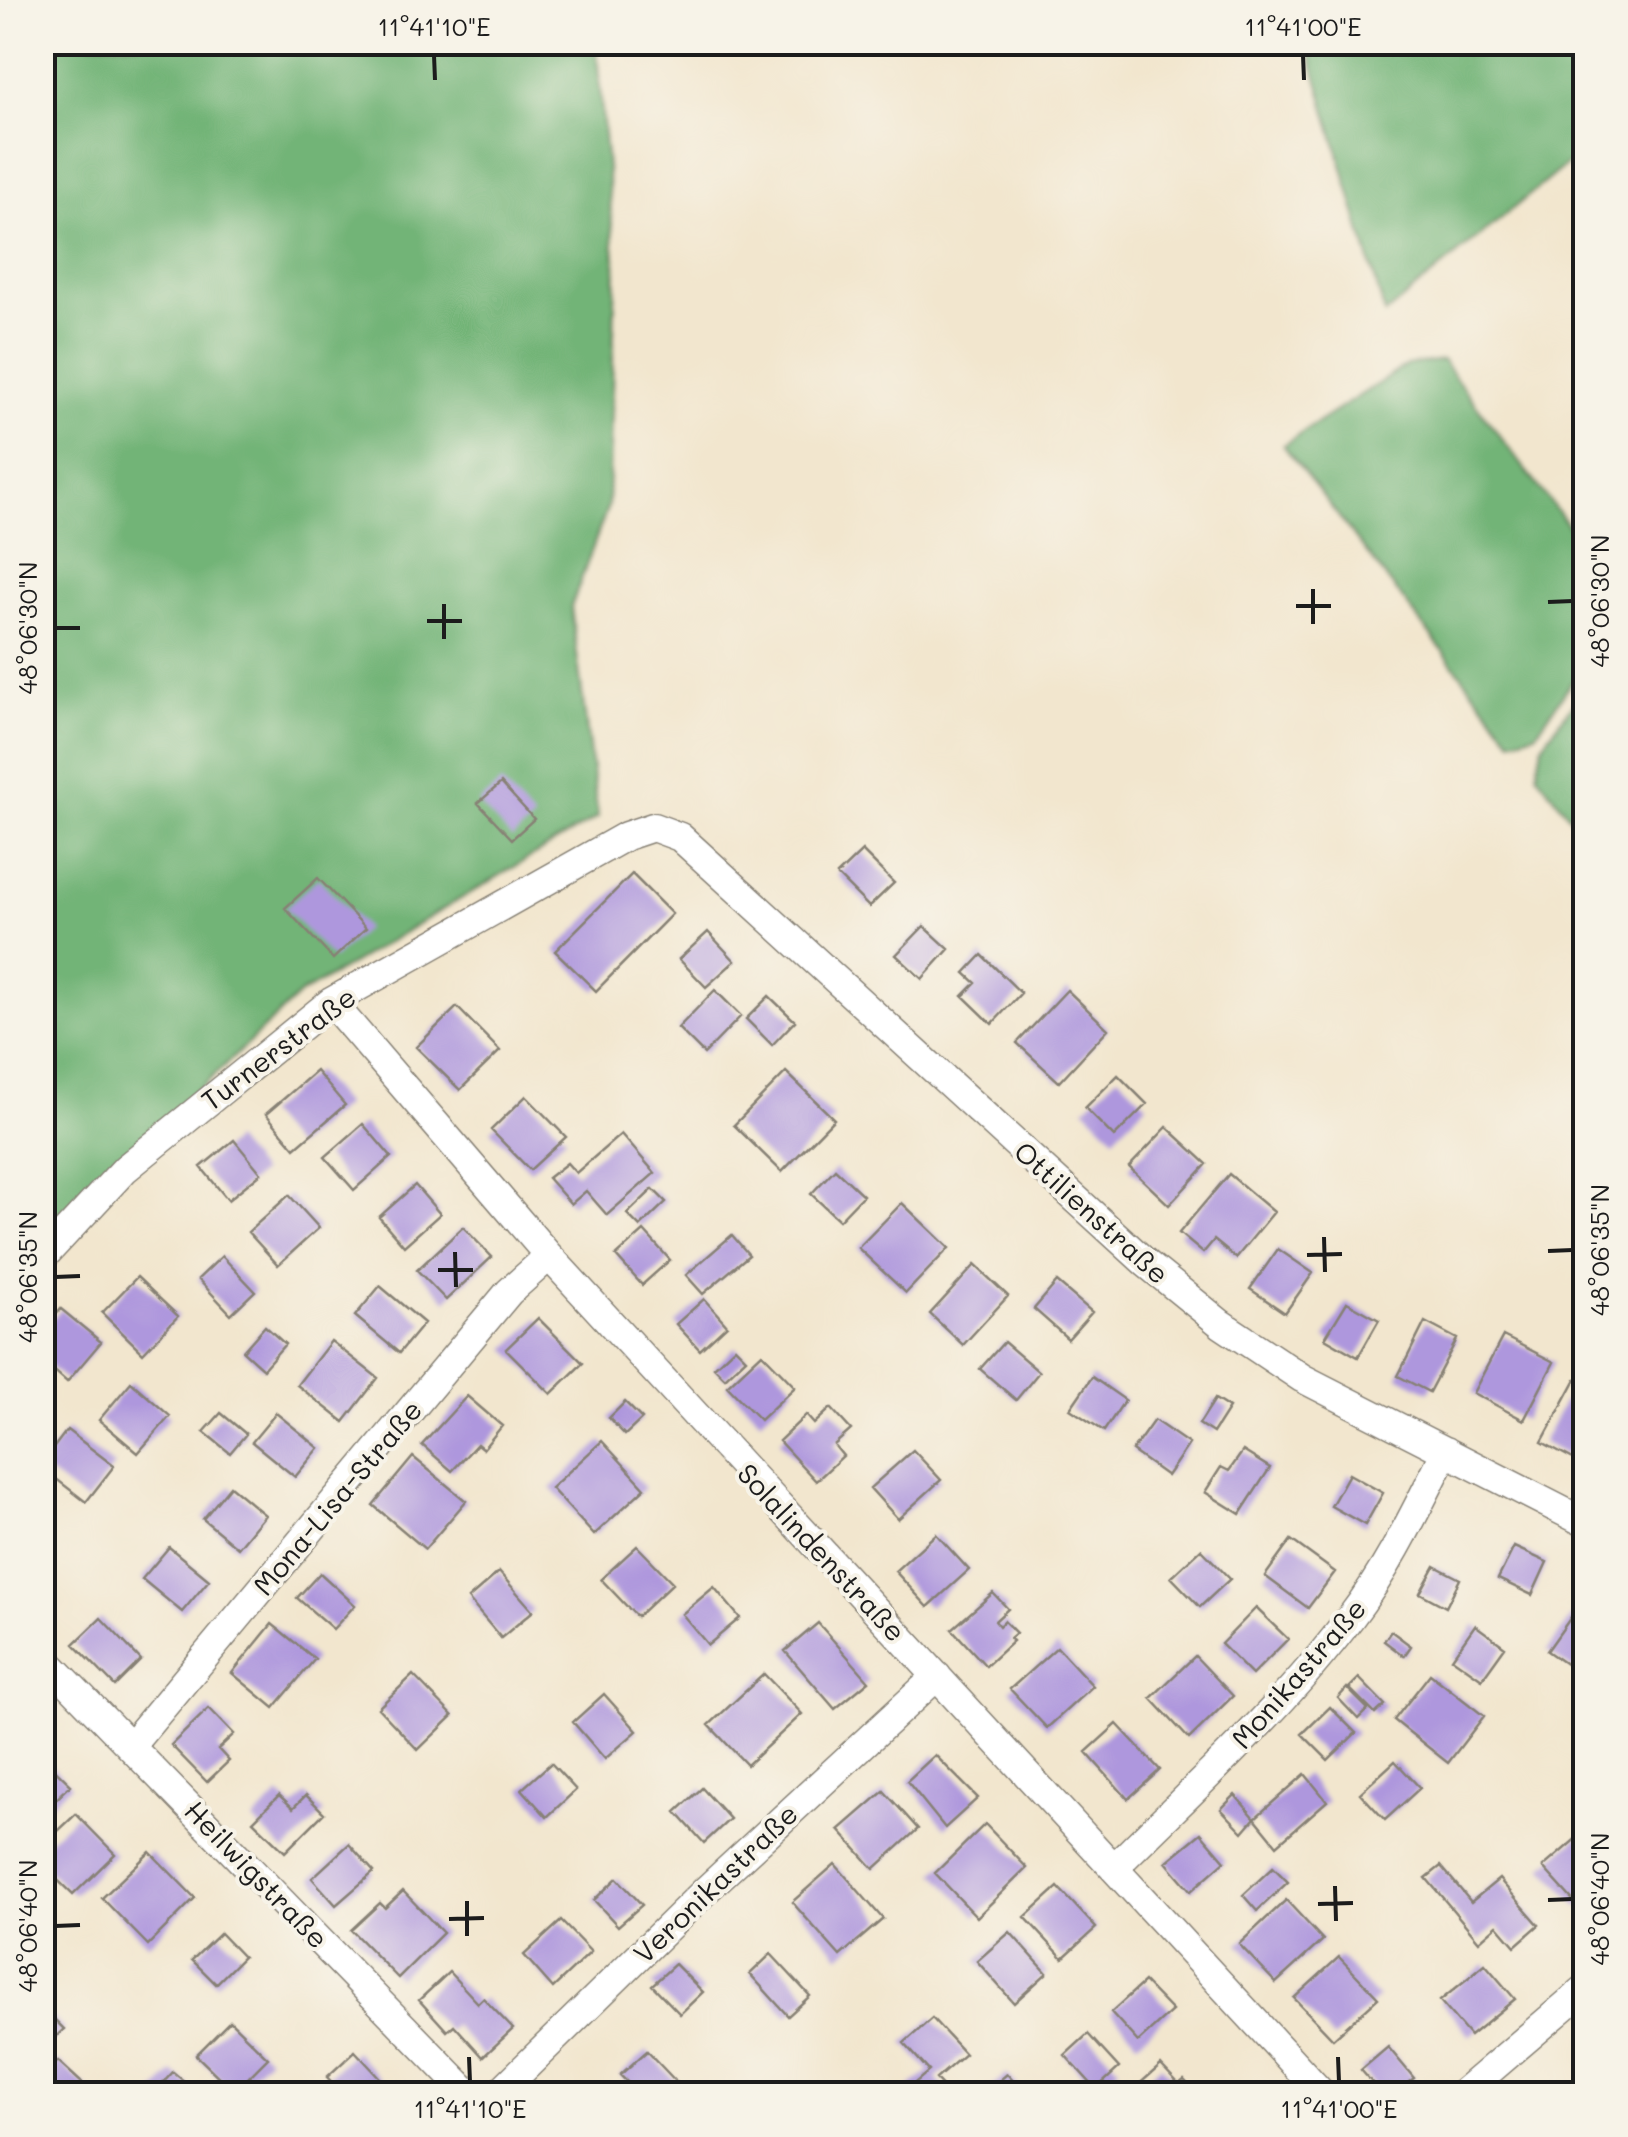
<svg xmlns="http://www.w3.org/2000/svg" width="1628" height="2137" viewBox="0 0 1628 2137" font-family="Mali,sans-serif">
  <style>
    .forest { fill: #72b477; stroke: #47684a; stroke-width: 2.5 }
    .building { fill: #ae97dd }
    .lines { fill: none; stroke-linecap: round; stroke-linejoin: round }
    .minor-casing { stroke: #878175; stroke-width: 31 }
    .minor { stroke: #fff; stroke-width: 28 }
    .ticks { fill: none; stroke: #1c1c1c; stroke-width: 4 }
    .labels { text-anchor: middle; dominant-baseline: central; stroke-width: 8; stroke-linejoin: round; paint-order: stroke }
    .street-label { font-size: 28px; fill: #1c1c1c; stroke: #f7f3e8 }
    .neatline { fill: none; stroke: #1c1c1c; stroke-width: 4 }
    .ticks-label { font-size: 25px; text-anchor: middle; fill: #1c1c1c }
  </style>
  <rect width="100%" height="100%" fill="#f7f3e8"/>
  <filter id="ink" filterUnits="userSpaceOnUse"><feTurbulence type="fractalNoise" baseFrequency=".01" numOctaves="2"/><feDisplacementMap in="SourceGraphic" scale="20" xChannelSelector="R" yChannelSelector="G"/><feConvolveMatrix kernelMatrix="1 2 1 2 8 2 1 2 1" color-interpolation-filters="sRGB"/></filter>
  <filter id="wash" filterUnits="userSpaceOnUse"><feTurbulence type="fractalNoise" baseFrequency=".0048" numOctaves="4" result="noise"/><feDisplacementMap in="SourceGraphic" scale="40" xChannelSelector="R" yChannelSelector="G"/><feGaussianBlur stdDeviation="2.25" result="paint"/><feColorMatrix in="noise" values="0 0 0 0 0 0 0 0 0 0 0 0 0 0 0 0 0 1.4 0 .05"/><feComposite in="paint" operator="in"/></filter>
  <g filter="url(#wash)">
    <rect width="100%" height="100%" fill="#f2e6ce"/>
    <path class="forest" d="M43 43H596L616 270 608 506 571 607 598 817 299 995 43 1238Z
      M1307 43H1585V149L1385 314Z
      M1442 360 1585 548V663L1536 733 1512 740 1283 445 1407 365Z
      M1585 687V836L1537 774 1542 745Z"/>
    <g id="blocks">
      <path class="building" d="M501 783 534 819 512 839 478 803Z
        M862 851 894 883 869 907 837 875Z
        M632 874 672 914 596 991 555 951Z
        M318 878 366 928 333 959 285 908Z
        M924 926 949 949 922 979 896 955Z
        M708 932 735 961 706 987 679 959Z
        M982 955 1021 993 992 1024 963 996 976 983 965 973Z
        M715 990 741 1016 704 1054 678 1028Z
        M1067 990 1108 1029 1059 1082 1017 1043Z
        M769 996 795 1021 772 1045 746 1019Z
        M457 1007 500 1051 460 1090 416 1047Z
        M316 1071 345 1105 295 1148 266 1114Z
        M786 1072 834 1119 782 1172 734 1125Z
        M1118 1075 1147 1104 1114 1137 1085 1108Z
        M526 1096 566 1137 530 1170 491 1130Z
        M363 1124 391 1157 354 1190 325 1157Z
        M1167 1127 1207 1164 1169 1205 1129 1167Z
        M621 1134 655 1173 607 1215 586 1191 571 1204 548 1178 567 1163 576 1173Z
        M234 1140 261 1173 228 1200 201 1167Z
        M835 1169 863 1195 839 1220 811 1194Z
        M1229 1174 1274 1212 1236 1258 1214 1240 1203 1253 1179 1233Z
        M415 1185 440 1214 404 1246 379 1217Z
        M653 1189 666 1202 640 1227 627 1214Z
        M289 1195 319 1228 278 1265 248 1232Z
        M902 1203 949 1248 906 1293 858 1248Z
        M463 1227 492 1257 446 1300 417 1270Z
        M644 1231 670 1260 642 1285 616 1256Z
        M732 1235 749 1255 703 1294 686 1275Z
        M1278 1249 1313 1273 1285 1313 1250 1289Z
        M222 1256 255 1291 231 1314 198 1279Z
        M975 1265 1008 1296 963 1345 930 1314Z
        M137 1277 178 1316 143 1353 102 1313Z
        M1057 1282 1092 1312 1068 1339 1034 1309Z
        M380 1286 424 1323 399 1353 355 1316Z
        M704 1299 727 1325 700 1350 676 1324Z
        M1347 1302 1379 1320 1358 1357 1325 1338Z
        M61 1309 101 1342 67 1382 42 1360V1331Z
        M538 1318 583 1363 551 1394 506 1349Z
        M1425 1322 1457 1339 1429 1392 1398 1376Z
        M265 1326 285 1344 263 1369 243 1351Z
        M1503 1336 1554 1362 1524 1420 1473 1393Z
        M331 1341 378 1378 344 1422 297 1385Z
        M1004 1342 1039 1372 1016 1400 980 1369Z
        M735 1347 746 1358 725 1378 714 1367Z
        M762 1353 795 1387 760 1420 727 1386Z
        M1092 1377 1125 1400 1104 1431 1070 1409Z
        M1576 1379 1586 1384V1466L1542 1442Z
        M131 1382 170 1416 138 1453 99 1420Z
        M467 1396 502 1426 483 1449 477 1444 452 1471 422 1445Z
        M1215 1399 1229 1408 1213 1433 1199 1424Z
        M625 1402 642 1419 625 1435 609 1418Z
        M831 1408 851 1430 834 1445 843 1456 816 1481 779 1441 806 1415 814 1424Z
        M221 1413 246 1434 230 1453 204 1432Z
        M276 1413 319 1448 295 1477 252 1442Z
        M1154 1420 1189 1444 1167 1476 1132 1451Z
        M67 1430 114 1466 86 1502 42 1468V1463Z
        M602 1441 645 1488 594 1535 551 1488Z
        M913 1450 941 1480 898 1519 870 1488Z
        M1243 1451 1270 1468 1240 1514 1205 1492 1221 1467 1229 1471Z
        M413 1457 466 1501 425 1549 373 1505Z
        M1349 1474 1383 1493 1365 1525 1331 1506Z
        M230 1486 265 1515 238 1548 203 1519Z
        M936 1534 969 1570 928 1607 895 1571Z
        M1291 1540 1335 1572 1308 1608 1265 1576Z
        M637 1546 673 1583 637 1617 601 1579Z
        M169 1547 209 1580 182 1612 142 1579Z
        M1514 1547 1547 1562 1532 1595 1498 1579Z
        M1201 1549 1230 1579 1200 1607 1171 1577Z
        M1435 1566 1460 1579 1446 1607 1420 1593Z
        M499 1572 533 1611 501 1638 468 1599Z
        M320 1573 355 1605 333 1629 297 1598Z
        M714 1587 740 1618 708 1645 682 1614Z
        M993 1593 1008 1609 995 1621 999 1626 1004 1621 1016 1633 1010 1638 1013 1641 986 1666 952 1629Z
        M1586 1596V1678L1547 1651Z
        M1256 1608 1288 1639 1252 1675 1221 1644Z
        M101 1618 141 1660 115 1686 74 1644Z
        M818 1623 869 1681 835 1709 785 1651Z
        M272 1624 315 1659 274 1708 232 1673Z
        M1475 1625 1505 1647 1482 1679 1452 1658Z
        M1391 1631 1411 1646 1404 1656 1384 1641Z
        M1057 1647 1093 1686 1047 1728 1010 1689Z
        M1195 1656 1233 1696 1189 1739 1151 1698Z
        M764 1674 802 1714 747 1765 709 1725Z
        M1430 1674 1484 1716 1448 1763 1394 1720Z
        M413 1675 453 1716 418 1750 378 1708Z
        M1359 1678 1385 1705 1375 1714 1349 1688Z
        M1347 1688 1368 1709 1358 1719 1338 1698Z
        M604 1694 637 1731 605 1759 573 1722Z
        M1330 1707 1356 1733 1328 1760 1302 1734Z
        M209 1708 234 1734 218 1749 229 1761 207 1782 171 1745Z
        M1117 1724 1160 1770 1128 1799 1086 1752Z
        M935 1755 978 1798 945 1828 907 1781Z
        M42 1757 71 1785 42 1813Z
        M1395 1761 1420 1788 1385 1820 1360 1793Z
        M551 1763 576 1790 547 1817 522 1789Z
        M1305 1774 1327 1801 1277 1845 1255 1818 1243 1832 1221 1809 1235 1795 1255 1818Z
        M702 1788 730 1819 704 1843 676 1812Z
        M884 1791 918 1829 874 1869 839 1830Z
        M279 1795 293 1808 306 1795 324 1813 285 1852 253 1821Z
        M76 1814 115 1854 73 1895 42 1865V1846Z
        M985 1824 1027 1868 977 1917 935 1873Z
        M1586 1830V1901L1579 1907 1543 1867Z
        M1201 1833 1225 1861 1191 1891 1166 1862Z
        M349 1844 374 1872 336 1905 312 1878Z
        M150 1852 195 1898 148 1945 102 1898Z
        M835 1864 883 1919 840 1956 792 1902Z
        M1441 1866 1471 1902 1499 1879 1539 1925 1515 1946 1497 1925 1479 1941 1426 1878Z
        M1273 1867 1288 1882 1257 1911 1243 1895Z
        M617 1878 642 1905 618 1926 594 1900Z
        M1058 1887 1096 1928 1063 1958 1025 1917Z
        M403 1891 443 1933 398 1978 351 1930 380 1903 385 1908Z
        M1286 1900 1323 1940 1276 1983 1239 1944Z
        M561 1921 591 1952 553 1988 524 1955Z
        M1010 1932 1047 1973 1014 2003 977 1961Z
        M220 1933 243 1957 216 1984 192 1960Z
        M771 1954 810 1996 788 2016 750 1974Z
        M1339 1957 1378 1998 1333 2039 1294 1998Z
        M675 1964 703 1992 680 2014 652 1985Z
        M1485 1964 1515 1999 1470 2036 1440 2001Z
        M449 1972 478 2003 483 1998 513 2029 483 2057 454 2025 447 2031 419 2000Z
        M1144 1982 1172 2011 1138 2042 1111 2012Z
        M42 2007 64 2029 42 2050Z
        M932 2018 965 2054 936 2079 950 2094H915L909 2088 929 2071 904 2043Z
        M230 2021 268 2058 234 2092 196 2055Z
        M1088 2034 1119 2068 1096 2089 1065 2055Z
        M1388 2047 1414 2078 1394 2094H1382L1361 2070Z
        M355 2051 380 2078 395 2094H343L327 2077Z
        M647 2051 684 2090 679 2094H639L620 2075Z
        M58 2061 94 2094H42V2077Z
        M1161 2065 1179 2084 1184 2080 1197 2094H1128Z
        M173 2072 192 2088 187 2094H153Z
        M1007 2074 1025 2094H984Z"/>
    </g>
  </g>
  <g filter="url(#ink)">
    <use href="#blocks" fill-opacity="0" stroke="#878175" stroke-width="2.5"/>
    <g class="lines">
      <g class="minor-casing">
        <path id="minor" d="M331 1002 549 1256 1322 2094
          M42 1258 125 1169 331 1002 626 836 653 827 680 837 1147 1264 1221 1324 1302 1378 1586 1523
          M42 1656 469 2094
          M132 1744 509 1292 549 1256
          M1114 1868C1195 1787 1282 1709 1351 1617 1390 1566 1417 1508 1446 1451
          M498 2094 706 1890 937 1676
          M1462 2094 1586 1988"/>
      </g>
      <use href="#minor" class="minor"/>
    </g>
  </g>
  <path class="ticks" d="M434 55 435 80M1303 55 1304 80M1313 589V624M1548 602 1573 601M444 604V639M1296 606H1331M427 621H462M55 628H80M1324 1237 1325 1272M1548 1251 1573 1250M455 1252 456 1287M1307 1255 1342 1254M438 1270H473M55 1277 80 1276M1335 1886 1336 1921M1548 1900 1573 1899M467 1901V1936M1318 1904 1353 1903M449 1919 484 1918M55 1926 80 1925M469 2057 470 2082M1338 2057 1339 2082"/>
  <g class="labels">
    <g class="street-label">
      <text transform="translate(278 1048) rotate(-37)">Turnerstraße</text>
      <text transform="translate(1092 1212) rotate(42)">Ottilienstraße</text>
      <text transform="translate(337 1497) rotate(-50)">Mona-Lisa-Straße</text>
      <text transform="translate(822 1552) rotate(47)">Solalindenstraße</text>
      <text transform="translate(1298 1673) rotate(-49)">Monikastraße</text>
      <text transform="translate(257 1874) rotate(46)">Heilwigstraße</text>
      <text transform="translate(715 1883) rotate(-44)">Veronikastraße</text>
    </g>
  </g>
  <rect width="1628" height="2137" fill="none" stroke="#f7f3e8" stroke-width="110"/>
  <rect x="55" y="55" width="1518" height="2027" class="neatline"/>
  <g class="ticks-label">
    <text x="434" y="36">11°41'10"E</text>
    <text x="1303" y="36">11°41'00"E</text>
    <text transform="translate(1600 601) rotate(-90)" y="9">48°06'30"N</text>
    <text transform="translate(28 628) rotate(-90)" y="9">48°06'30"N</text>
    <text transform="translate(1600 1250) rotate(-90)" y="9">48°06'35"N</text>
    <text transform="translate(28 1277) rotate(-90)" y="9">48°06'35"N</text>
    <text transform="translate(1600 1899) rotate(-90)" y="9">48°06'40"N</text>
    <text transform="translate(28 1926) rotate(-90)" y="9">48°06'40"N</text>
    <text x="470" y="2118">11°41'10"E</text>
    <text x="1339" y="2118">11°41'00"E</text>
  </g>
</svg>
